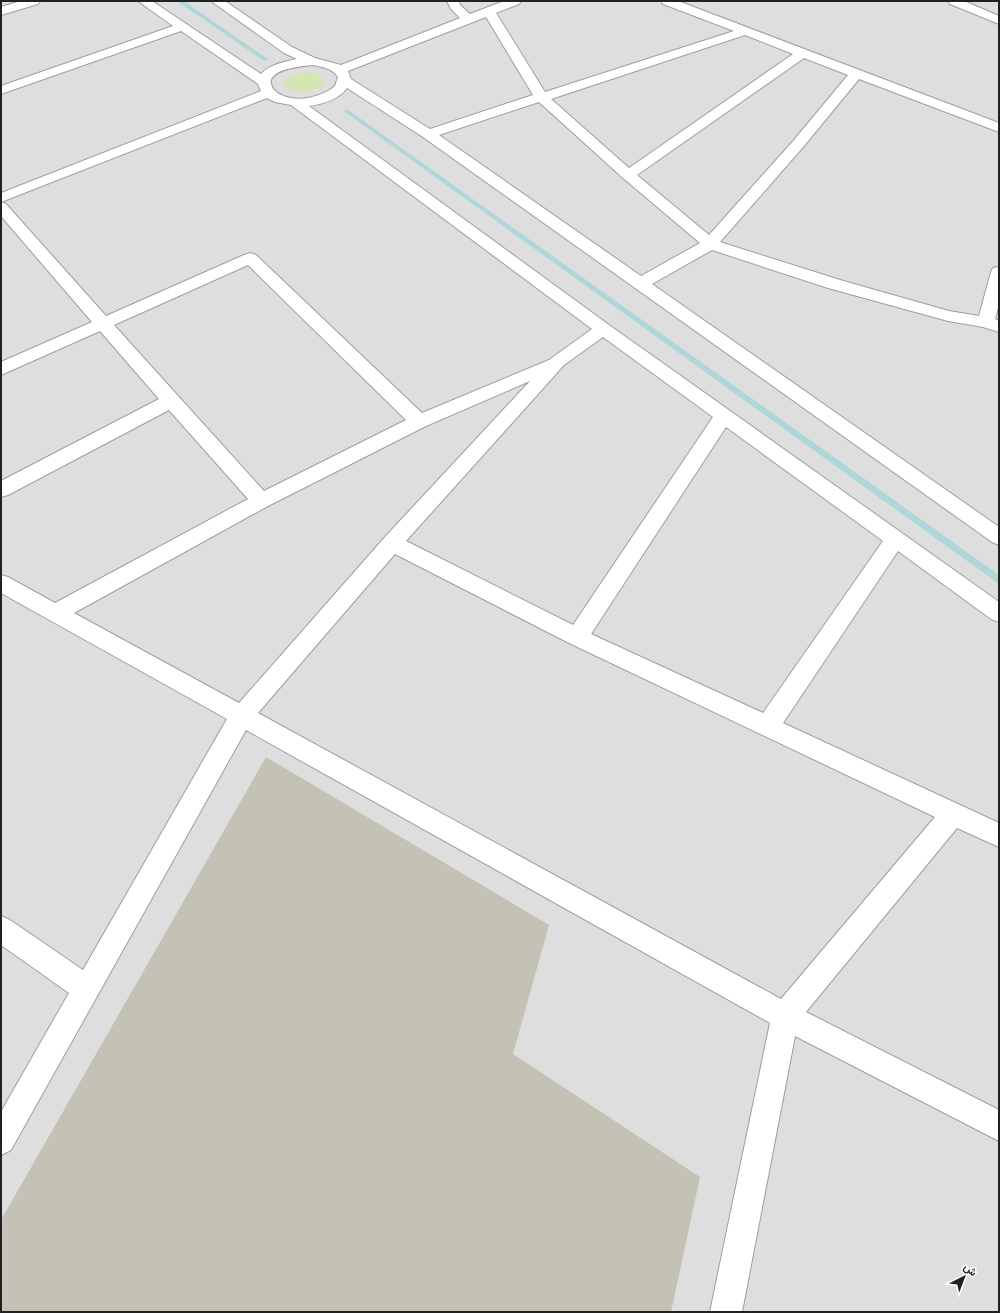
<svg xmlns="http://www.w3.org/2000/svg" width="1000" height="1313" viewBox="0 0 1000 1313" font-family="'Open Sans',Vazirmatn,sans-serif">
  <style>
    .residential { fill: #dfdede }
    .construction { fill: #c4c1b5 }
    .grass { fill: #d5e5b4 }
    .lines { fill: none; stroke-linecap: round; stroke-linejoin: round }
    .stream { fill: #aed7d9; fill-rule: evenodd }
    .minor-casing { stroke: #9e9e9e; stroke-width: 2 }
    .minor { fill: #fff; fill-rule: evenodd }
  </style>
  <rect width="100%" height="100%" fill="#f0ece9"/>
  <path class="residential" d="M1 1H999V1312H1Z"/>
  <path class="construction" d="M266 757 549 925 513 1054 700 1177 671 1312H1V1220Z"/>
  <path class="grass" d="M311 72 317 73 324 79 322 85C312 93 293 96 284 84L285 81 292 75Z"/>
  <g class="lines">
    <path class="stream" d="M177 1H184L269 60 264 61Z
      M347 109 999 575V584L345 112 344 111Z"/>
    <g class="minor-casing">
      <path id="minor" d="M21 1H40L38 4 1 15V7Z
        M138 1H152L261 74C270 64 284 62 297 59L284 53 211 1H225L292 47 315 58 341 65 460 18 451 9 447 1H459L460 5 470 14 504 1H521L519 4 496 13 545 92 734 31 663 4 661 1H678L999 123V132L859 79 804 146 720 242 840 280 949 311 979 316 991 272 993 268 999 267V304L995 319 999 321V332L983 327 948 321 828 288 712 250 652 284 999 527V545L992 542 423 137 347 88C338 100 323 104 309 106L609 325 999 602V622L991 619 898 551 783 723 999 823V847L957 828 806 1012 999 1110V1141L795 1036 742 1312H710L770 1023 246 730 11 1150 1 1155V1112L69 993 1 945V916L10 920 83 970 227 719 1 593V575L8 577 55 603 248 499 169 410 8 495 1 497V481L159 399 100 331 1 375V362L92 322 1 216V193L261 91 258 84 181 31 1 94V86L173 26ZM486 17 533 95 430 129 351 79 348 71ZM745 35 793 54 629 168 551 99ZM804 58 848 75 794 140 709 235 637 175ZM313 65C322 67 332 68 338 77L335 86C320 99 288 105 273 89 272 86 270 83 271 80 275 68 303 66 313 65ZM267 98 275 102 291 105 592 329 549 360 422 413 256 255 250 253 244 255 106 316 6 204 1 202ZM539 102 623 178 700 243 641 276 439 135ZM248 265 406 420 264 491 114 325ZM603 337 713 417 573 625 406 541 564 365ZM530 381 385 537 239 703 74 613 268 506 426 426ZM726 427 883 541 763 713 591 634ZM395 554 569 643 935 817 781 999 258 713Z
        M948 1H964L999 16V24L950 4Z"/>
    </g>
    <use href="#minor" class="minor"/>
  </g>
  <rect width="1000" height="1313" fill="none" stroke="#212121" stroke-width="4"/>
  <g transform="translate(964 1277) rotate(42)" stroke="#ffffff" stroke-width="3" paint-order="stroke">
  <path d="M0-3L7 15L0 10L-7 15Z" fill="#212121"/>
  <text y="-6" font-size="11" font-weight="bold" text-anchor="middle" fill="#212121">ش</text>
  </g>
</svg>
